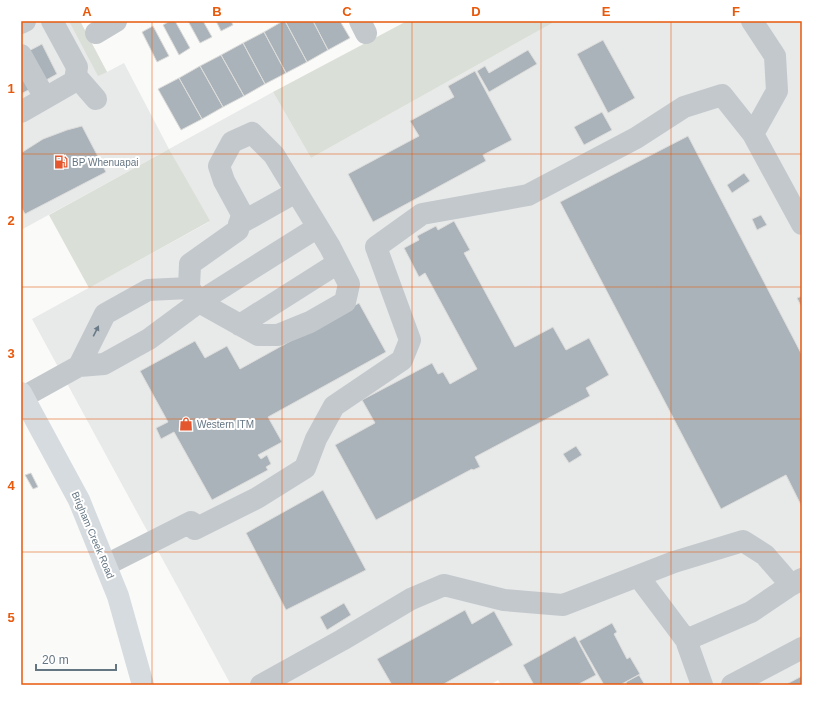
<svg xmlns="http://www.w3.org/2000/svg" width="823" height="706" viewBox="0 0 823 706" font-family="Helvetica,sans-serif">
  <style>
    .built { fill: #e8e9e9 }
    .green { fill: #dadfd7 }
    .building { fill: #aab3b9; stroke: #dcdcda }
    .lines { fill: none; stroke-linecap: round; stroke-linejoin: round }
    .minor { stroke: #c3c8cc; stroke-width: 22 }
    .major { stroke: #d6dbdf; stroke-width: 22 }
    .oneway { fill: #6a7a87 }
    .grid { fill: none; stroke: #e8590c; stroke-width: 1; stroke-opacity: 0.55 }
    .labels { text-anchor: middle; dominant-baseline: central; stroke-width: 4; stroke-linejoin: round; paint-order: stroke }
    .poi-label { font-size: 10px; fill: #657683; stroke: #fff; text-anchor: start }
    .street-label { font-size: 10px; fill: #657683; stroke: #fff }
    .neatline { fill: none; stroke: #e8590c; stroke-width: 1.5 }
    .grid-label { font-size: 13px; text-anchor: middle; font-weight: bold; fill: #e8590c }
  </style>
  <rect width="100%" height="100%" fill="#fafaf8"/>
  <path class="built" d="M21 21H80L107 72 124 63 169 149 273 92 311 158 556 21H802V685H501L498 680 490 685H231L32 319 209 222 169 149 21 230Z"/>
  <path class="green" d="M69 21H80L107 72 98 76Z
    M407 21H556L311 158 273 92Z
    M169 149 210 221 89 288 49 215Z"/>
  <path class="building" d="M170 21H175L190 48 179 55 163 25Z
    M188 21H203L212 37 200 43Z
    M216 21H231L233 25 221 31Z
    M283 21H285L307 62 286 73 264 32Z
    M285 21H313L328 50 307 62Z
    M313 21H340L350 38 328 50Z
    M153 26 169 56 157 62 142 32Z
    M264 32 286 73 265 84 243 43Z
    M603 40 635 98 608 113 577 54Z
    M243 43 265 84 244 96 221 55Z
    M42 44 57 74 21 94V55Z
    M528 50 537 64 489 92 477 71 485 66 489 73Z
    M221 55 244 96 223 107 200 66Z
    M200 66 223 107 202 119 179 78Z
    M475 71 512 140 483 155 486 161 373 222 348 174 419 136 410 121 454 97 448 86Z
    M179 78 202 119 181 130 158 89Z
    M602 112 612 130 584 145 574 127Z
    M82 126 106 172 25 214 21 207V153L43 139 67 130Z
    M688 136 802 355V504L801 505 786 475 721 509 560 202Z
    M744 173 750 181 732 193 727 185Z
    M761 215 767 225 757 230 752 219Z
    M454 221 470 250 464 253 515 347 553 327 566 350 589 338 609 375 586 388 590 396 475 457 480 467 473 470 472 469 376 520 335 445 375 423 362 400 432 363 438 374 443 372 450 384 477 369 425 273 419 277 404 248 419 240 417 236 436 226 438 230Z
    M802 296V308L797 298Z
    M359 303 386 352 268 417 282 442 258 455 261 459 267 455 271 464 266 467 268 470 212 500 174 432 161 439 156 428 168 422 140 371 195 341 205 358 227 346 240 369Z
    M576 446 582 455 569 463 563 454Z
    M31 473 38 487 33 489 25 475Z
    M323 490 366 570 286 610 246 533Z
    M344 603 351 615 327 630 320 617Z
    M465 610 472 624 494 611 513 645 442 685H392L377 659Z
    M612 623 617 632 614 634 627 659 630 657 640 674 620 685H604L579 641Z
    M575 636 596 675 577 685H534L523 665Z
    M639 675 645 685H627L626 682Z
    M802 676V685H785Z"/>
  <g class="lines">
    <path class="minor" d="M360 21 366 33
      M752 21 775 56 777 91 753 134
      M21 23 25 21
      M96 33 116 21
      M21 55 45 98
      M76 76 96 99
      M21 112 75 81 77 67 52 21
      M239 224 296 192
      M240 325 338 263
      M79 366 105 314 148 290 189 288
      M23 397 79 366 104 364 149 339 199 302 258 335H278L310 322 345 302 349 284 330 247 274 155 252 133 232 142 219 166 224 181 242 214 238 230 190 264 189 288 199 302 318 227
      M195 529 257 498 305 468 316 439 334 406 402 360 410 340 376 247 422 214 528 195 636 138 684 107 722 95 753 134 802 224
      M106 565 191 522
      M638 576 686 640 751 612 791 585
      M686 640 702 685
      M261 685 342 640 411 599 444 585 504 600 563 605 674 562 743 541 765 555 791 585 802 579
      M732 685 802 648"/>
    <path class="major" d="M21 393 79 500 118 596 143 685"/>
  </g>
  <defs><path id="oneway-solid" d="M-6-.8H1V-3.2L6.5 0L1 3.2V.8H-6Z"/></defs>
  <use class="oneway" href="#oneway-solid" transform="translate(96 331) rotate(-63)"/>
  <path class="grid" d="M152 21V685M282 21V685M412 21V685M541 21V685M671 21V685M21 154H802M21 287H802M21 419H802M21 552H802"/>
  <defs>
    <g id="fuel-bare" transform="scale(1.08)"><path d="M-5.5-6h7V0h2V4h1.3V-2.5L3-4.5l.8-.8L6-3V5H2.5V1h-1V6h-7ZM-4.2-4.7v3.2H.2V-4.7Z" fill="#e4572e" stroke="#fff" stroke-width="2.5" paint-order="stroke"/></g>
    <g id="shop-bare" transform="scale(1.08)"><path d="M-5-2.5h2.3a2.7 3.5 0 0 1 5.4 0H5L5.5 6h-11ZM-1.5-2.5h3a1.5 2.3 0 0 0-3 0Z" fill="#e4572e" stroke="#fff" stroke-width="2.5" paint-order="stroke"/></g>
  </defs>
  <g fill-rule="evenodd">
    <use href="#fuel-bare" x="61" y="162"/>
    <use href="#shop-bare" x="186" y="424"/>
  </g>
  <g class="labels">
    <g class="poi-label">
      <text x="72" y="162">BP Whenuapai</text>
      <text x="197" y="424">Western ITM</text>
    </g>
    <g class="street-label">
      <text transform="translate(93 535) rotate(67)">Brigham Creek Road</text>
    </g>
  </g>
  <rect width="823" height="706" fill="none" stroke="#ffffff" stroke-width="44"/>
  <path d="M36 664v6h80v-6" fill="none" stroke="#657683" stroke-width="2"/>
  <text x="42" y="664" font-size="12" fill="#657683" stroke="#ffffff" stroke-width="3" paint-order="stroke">20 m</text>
  <rect x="22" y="22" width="779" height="662" class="neatline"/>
  <g class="grid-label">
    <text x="87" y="16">A</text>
    <text x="217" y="16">B</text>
    <text x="347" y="16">C</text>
    <text x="476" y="16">D</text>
    <text x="606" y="16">E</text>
    <text x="736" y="16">F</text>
    <text x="11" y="93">1</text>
    <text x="11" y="225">2</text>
    <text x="11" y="358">3</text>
    <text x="11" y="490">4</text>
    <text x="11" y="622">5</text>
  </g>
</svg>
